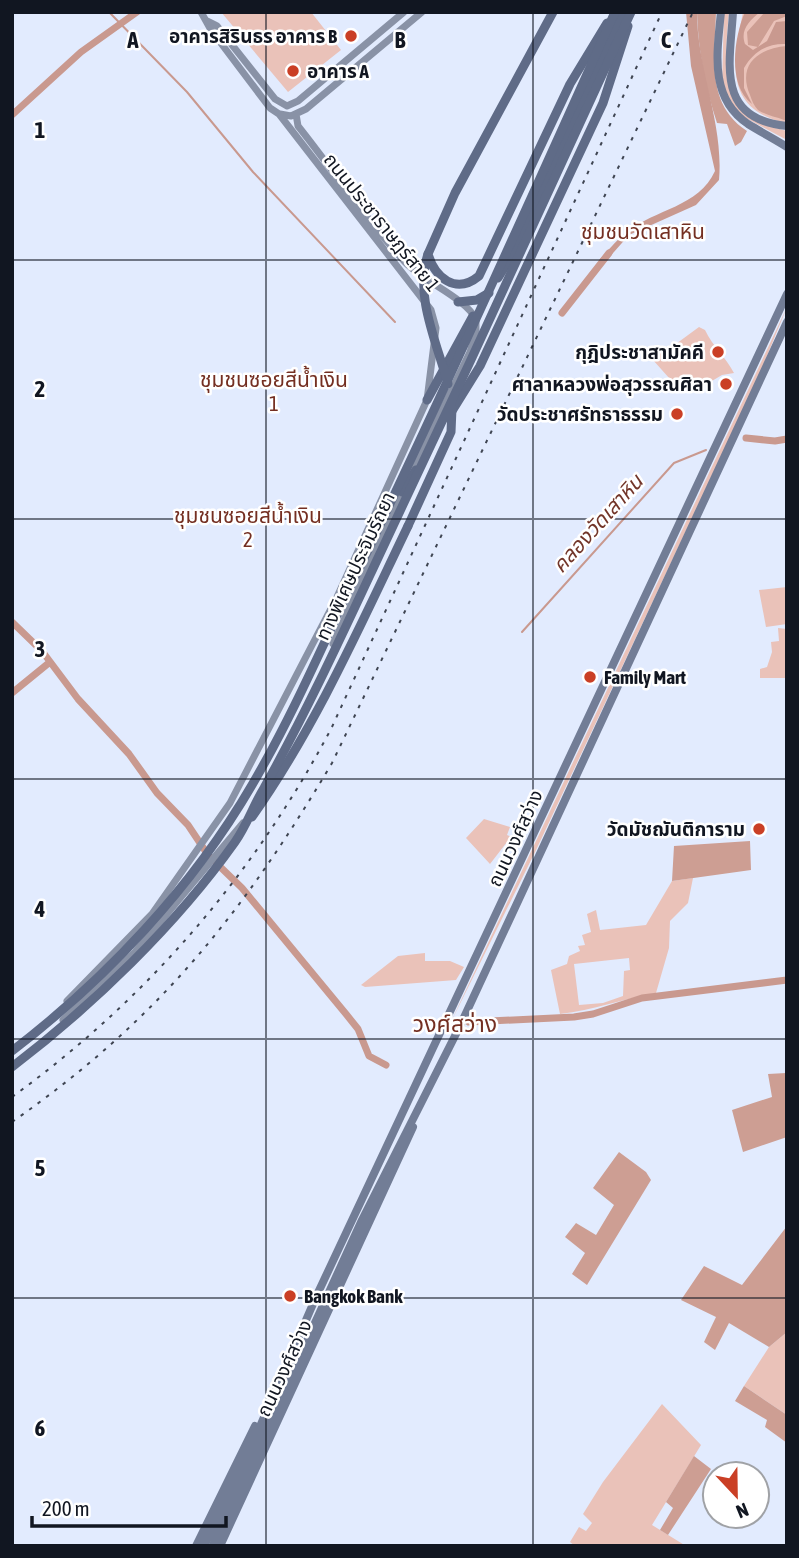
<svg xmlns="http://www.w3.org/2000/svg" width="799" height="1558" viewBox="0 0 799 1558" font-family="'Asap Condensed','Noto Sans Thai',sans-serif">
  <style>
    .green { fill: #eac2b9; fill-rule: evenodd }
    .forest { fill: #cd9e93 }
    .water { fill: #c9998f }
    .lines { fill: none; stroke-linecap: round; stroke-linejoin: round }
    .stream { stroke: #c9998f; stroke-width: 2 }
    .canal { stroke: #c9998f; stroke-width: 7 }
    .secondary { stroke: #8992a6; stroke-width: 7 }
    .primary { stroke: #727d96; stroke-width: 8 }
    .highway { stroke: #5f6b87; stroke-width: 9 }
    .rail { stroke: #3f4552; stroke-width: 2; stroke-dasharray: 3.5 7; stroke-linecap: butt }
    .highway-bridge { stroke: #5f6b87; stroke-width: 9 }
    .grid { fill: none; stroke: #111621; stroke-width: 2; stroke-opacity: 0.55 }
    .poi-dot { fill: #ca3f25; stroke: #fff; stroke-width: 2.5 }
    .labels { text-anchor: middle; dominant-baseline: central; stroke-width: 5; stroke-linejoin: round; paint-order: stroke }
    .poi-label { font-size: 19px; font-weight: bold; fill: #111621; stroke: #fff; text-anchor: end }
    .street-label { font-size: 19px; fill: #111621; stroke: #fff }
    .neighbourhood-label { font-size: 21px; fill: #742f22; stroke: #fff }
    .water-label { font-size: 21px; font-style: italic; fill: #723529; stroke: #fff }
    .quarter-label { font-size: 23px; fill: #742f22; stroke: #fff }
    .grid-label { font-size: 23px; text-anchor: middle; font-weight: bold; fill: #111621; stroke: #fff; stroke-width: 5; stroke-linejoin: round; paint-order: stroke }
  </style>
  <rect width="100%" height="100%" fill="#e2ebfe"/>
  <path class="green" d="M221 12H311L341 50 288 92Z
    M724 12H729C724 71 717 114 787 131V140L738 114 722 85Z
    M743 12H787V123C723 110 733 62 743 12Z
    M787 307 760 373 537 848 449 1026Z
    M699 327 705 330C713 347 725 356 734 373L722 375 700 388 694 384 678 388 653 360 666 348 669 349Z
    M787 587V624L766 627 759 590Z
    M778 628 787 629V684L785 678H760V669L767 667 772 652 771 642 779 641Z
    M484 819 510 827 507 835 522 841 520 845 507 842 490 864 466 838Z
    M693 878 688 903 670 921 669 948 656 993C623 999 593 1010 560 1014L551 970 567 964 569 956 580 951 578 946 585 945 582 935 591 932 587 914 596 910 600 930 646 925 672 881ZM629 958 630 970 624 971 623 996 603 1003 579 1005 574 964Z
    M425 953V961H450L464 967 456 980 365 987 361 985 398 956Z
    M787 1332V1415L744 1386 769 1347Z
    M662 1404 701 1445 652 1525 686 1546H575L570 1542 579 1527 586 1531 592 1523 583 1514 603 1482Z"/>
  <path class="forest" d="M697 12H716C715 55 705 104 747 131L741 142 735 146 727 124 717 123C705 86 698 50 697 12Z
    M765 12H787V16L774 21 758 47 748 45 747 32Z
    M787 46V120H784C776 117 765 115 758 110 754 106 752 101 750 95 737 65 758 48 787 46Z
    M750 841 751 870 672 881 674 846Z
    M786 1073 787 1137 743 1152 732 1110 772 1097 768 1074Z
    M619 1152 646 1172 651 1180 587 1285 572 1274 585 1253 565 1237 576 1223 596 1235 614 1205 593 1188Z
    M787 1226V1332L769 1347 729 1323 715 1350 704 1342 716 1317 681 1300 704 1266 742 1285Z
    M744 1386 787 1415V1443L765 1427 767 1420 735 1401Z
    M694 1456 711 1469 668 1535 660 1530 673 1508 666 1502Z"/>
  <path class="water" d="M686 12H697C697 70 724 123 719 180L696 205 629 235 606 261 600 259C609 250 617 239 627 232 655 209 699 207 715 171L691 66Z
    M745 12H760C749 21 740 30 745 44L753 50 767 41 776 22 787 21V44C768 43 754 51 744 68V88L752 104C727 85 734 37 745 12Z"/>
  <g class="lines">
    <path class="stream" d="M109 12 187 92 253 172 395 322
      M522 632 674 463 706 450"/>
    <path class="canal" d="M12 115 81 52 137 12
      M562 313 609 253
      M746 438 775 441 787 439
      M12 622 42 651 78 699 129 754 157 793 188 825 208 855 242 888 346 1014 358 1029 369 1056 386 1065
      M12 693 50 662
      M469 1022 574 1017 593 1014 642 998 787 980"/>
    <path class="secondary" d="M207 21 217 26 275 99 287 106 298 101 404 12
      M280 114 291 116 306 109 422 12
      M296 114 298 126C334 171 366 220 405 262 424 282 464 297 476 319V333L470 352 412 472
      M333 644 404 489
      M67 1001 152 914 230 803 337 597 427 400 436 328 431 310 279 114 270 108 211 30 201 12
      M63 1020 135 952 243 823"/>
    <path class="primary" d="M721 12C717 53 709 98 748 124 761 132 774 139 787 147
      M733 12C730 63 715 119 787 126
      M196 1546 255 1426
      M204 1546 249 1452 316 1297 787 294
      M213 1546 362 1220 460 1026 787 322
      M220 1546 413 1127"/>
    <path class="highway" d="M553 12 455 193 428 254C435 278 456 295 479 276L570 84 607 23
      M498 278 517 247 623 12
      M458 302 477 300 489 293
      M427 400 473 316
      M449 416 480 366 603 103 628 26
      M402 492 416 470
      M252 817C316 726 360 626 408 526"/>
    <path class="rail" d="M12 1097C147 999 253 876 331 729L662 12
      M12 1122C158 1020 242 915 332 763L693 12"/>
    <path class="highway-bridge" d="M428 254C414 295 437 343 448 384
      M408 526 451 432 452 408
      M12 1051C106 979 192 888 252 785 296 710 330 628 368 550 453 372 534 192 615 12
      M12 1067C93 1005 176 925 235 842 247 825 253 806 264 788 306 713 341 637 377 560 463 378 548 195 631 12"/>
  </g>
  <path class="grid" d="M266 12V1546M533 12V1546M12 260H787M12 519H787M12 779H787M12 1039H787M12 1298H787"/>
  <g class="poi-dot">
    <circle cx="351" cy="36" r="7"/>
    <circle cx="293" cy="71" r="7"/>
    <circle cx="718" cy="352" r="7"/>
    <circle cx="726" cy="384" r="7"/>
    <circle cx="677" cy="414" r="7"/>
    <circle cx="590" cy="677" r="7"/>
    <circle cx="759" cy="829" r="7"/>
    <circle cx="290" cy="1296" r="7"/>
  </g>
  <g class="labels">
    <g class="poi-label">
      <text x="337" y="36">อาคารสิรินธร อาคาร B</text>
      <text x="307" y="71" text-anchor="start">อาคาร A</text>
      <text x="704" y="352">กุฎิประชาสามัคคี</text>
      <text x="712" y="384">ศาลาหลวงพ่อสุวรรณศิลา</text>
      <text x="663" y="414">วัดประชาศรัทธาธรรม</text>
      <text x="604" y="677" text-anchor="start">Family Mart</text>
      <text x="745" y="829">วัดมัชฌันติการาม</text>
      <text x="304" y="1296" text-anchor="start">Bangkok Bank</text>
    </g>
    <g class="street-label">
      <text transform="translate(382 222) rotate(51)">ถนนประชาราษฎร์สาย 1</text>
      <text transform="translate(355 566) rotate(-65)">ทางพิเศษประจิมรัถยา</text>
      <text transform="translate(515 838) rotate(-65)">ถนนวงศ์สว่าง</text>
      <text transform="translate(284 1368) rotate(-65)">ถนนวงศ์สว่าง</text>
    </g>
    <g class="neighbourhood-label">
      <text x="643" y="231">ชุมชนวัดเสาหิน</text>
      <text x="274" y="379">ชุมชนซอยสีน้ำเงิน<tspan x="274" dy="24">1</tspan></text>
      <text x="248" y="515">ชุมชนซอยสีน้ำเงิน<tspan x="248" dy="24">2</tspan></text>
    </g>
    <g class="water-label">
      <text transform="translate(597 523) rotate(-48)">คลองวัดเสาหิน</text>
    </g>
    <g class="quarter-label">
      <text x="455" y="1024">วงศ์สว่าง</text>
    </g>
  </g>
  <g class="grid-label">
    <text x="133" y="48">A</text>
    <text x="400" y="48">B</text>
    <text x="666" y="48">C</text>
    <text x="40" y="138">1</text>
    <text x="40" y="397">2</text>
    <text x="40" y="657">3</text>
    <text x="40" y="917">4</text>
    <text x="40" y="1176">5</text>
    <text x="40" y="1436">6</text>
  </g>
  <rect width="799" height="1558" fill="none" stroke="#111621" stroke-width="28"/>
  <g transform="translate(736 1495) rotate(158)"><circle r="33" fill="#ffffff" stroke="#a0a2a6" stroke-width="2"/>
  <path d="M0-5L12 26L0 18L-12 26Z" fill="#ca3f25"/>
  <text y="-10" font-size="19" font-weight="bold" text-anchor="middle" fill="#111621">N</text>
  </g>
  <path d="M32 1516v10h194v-10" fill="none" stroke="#111621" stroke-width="3.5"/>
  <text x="42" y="1516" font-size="21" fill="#111621" stroke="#ffffff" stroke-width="5" paint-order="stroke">200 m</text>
</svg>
